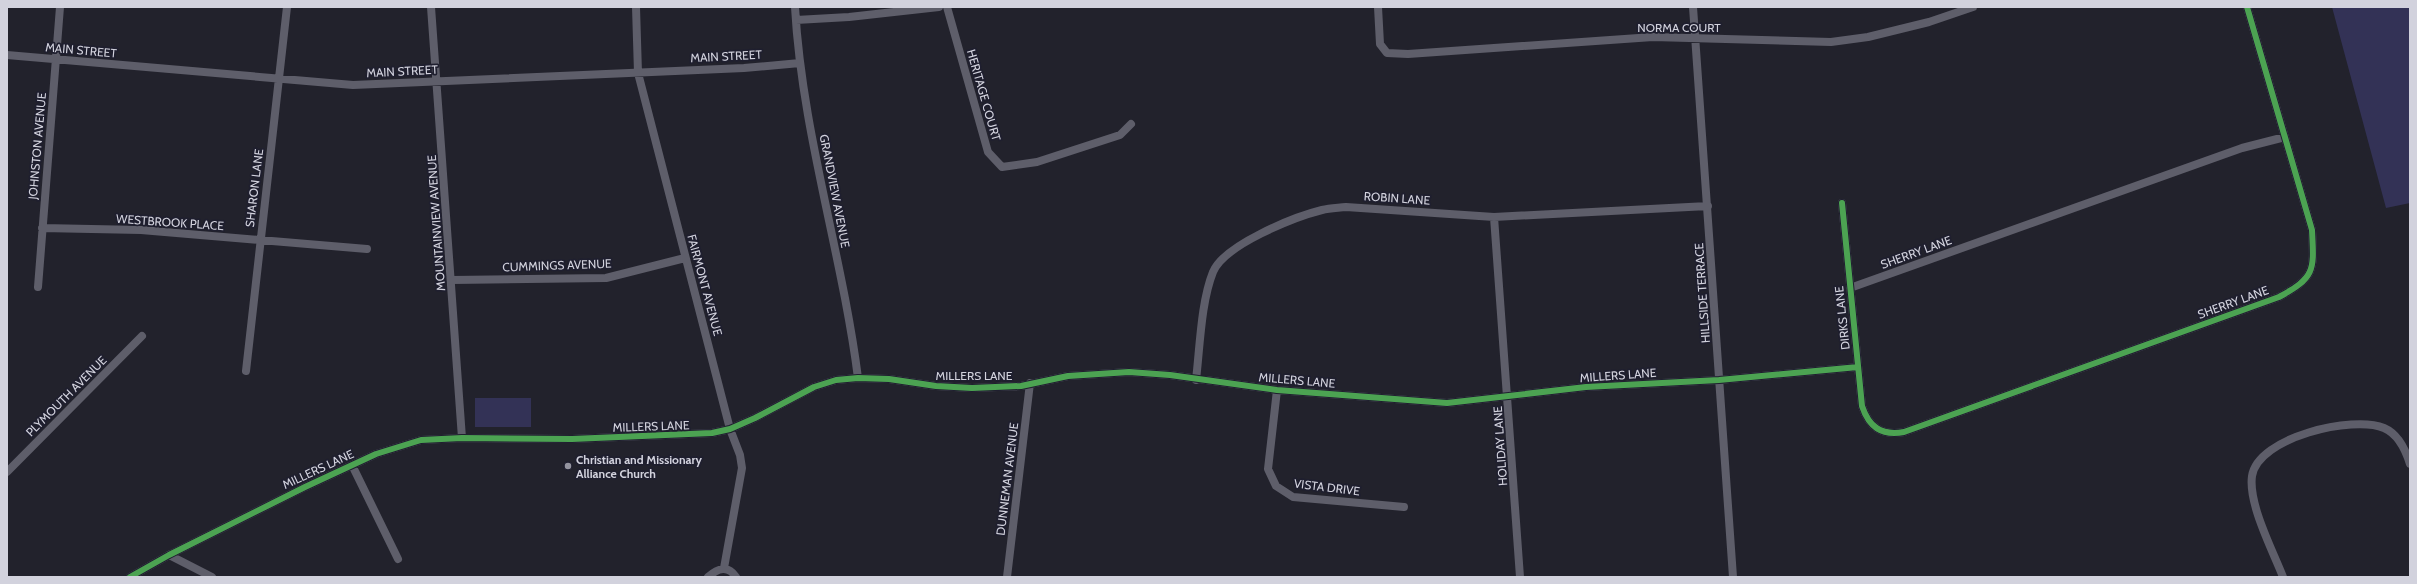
<svg xmlns="http://www.w3.org/2000/svg" width="2417" height="584" viewBox="0 0 2417 584" font-family="Cabin,sans-serif">
  <style>
    .green { fill: #333256 }
    .lines { fill: none; stroke-linecap: round; stroke-linejoin: round }
    .minor { stroke: #5e5e6a; stroke-width: 8 }
    .cycleway-casing { stroke: #1f1f2f; stroke-width: 8 }
    .cycleway { stroke: #4ca352; stroke-width: 6 }
    .poi-dot { fill: #94949f; stroke: #1f1f2f; stroke-width: 1.5 }
    .labels { text-anchor: middle; dominant-baseline: central; stroke-width: 3.5; stroke-linejoin: round; paint-order: stroke }
    .street-label { font-size: 12px; fill: #d2d2dd; stroke: #1f1f2f }
    .poi-label { font-size: 12px; font-weight: bold; fill: #d2d2dd; stroke: #1f1f2f; text-anchor: start }
  </style>
  <rect width="100%" height="100%" fill="#22222c"/>
  <path class="green" d="M2332 7H2410V203L2386 208Z
    M475 398H531V427H475Z"/>
  <g class="lines">
    <path class="minor" d="M431 7 462 438
      M636 7 638 73 730 429 740 455 742 468 724 568
      M795 7C802 133 842 253 858 378
      M947 7 988 152 1002 167 1037 162 1120 135 1131 124
      M1378 7 1380 44 1387 53 1408 54 1653 37 1831 42 1868 37 1929 22 1973 7
      M1693 7 1733 577
      M796 20 849 17 939 7
      M7 55 353 85 744 68 800 63
      M1842 203 1862 406C1869 427 1881 436 1904 432L2279 297C2316 277 2314 270 2312 230L2247 7
      M1494 217 1520 577
      M42 228 141 230 367 249
      M452 280 606 278 685 258
      M38 287 60 7
      M1850 288 2242 148 2285 137
      M246 371 287 7
      M1196 380C1200 346 1201 302 1213 272 1224 245 1294 217 1322 210 1330 208 1338 208 1346 207L1494 217 1708 206
      M1277 390 1268 469 1276 486 1293 497 1404 507
      M352 465 398 559
      M7 472 142 336
      M169 555 212 577
      M130 577 169 555 305 487 376 454 421 440 462 438 572 439 712 433 730 429 755 418 814 387 836 380 858 378 889 379 936 386 972 388 1021 386 1068 376 1129 372 1170 375 1277 390 1447 403 1586 387 1719 380 1858 367
      M708 577C718 568 728 565 736 577
      M1007 577 1030 383
      M2283 577C2273 551 2248 504 2252 476 2258 437 2353 415 2384 428 2398 434 2406 451 2410 464"/>
    <g class="cycleway-casing">
      <path id="cycleway" d="M1842 203 1862 406C1869 427 1881 436 1904 432L2279 297C2316 277 2314 270 2312 230L2247 7
        M130 577 169 555 305 487 376 454 421 440 462 438 572 439 712 433 730 429 755 418 814 387 836 380 858 378 889 379 936 386 972 388 1021 386 1068 376 1129 372 1170 375 1277 390 1447 403 1586 387 1719 380 1858 367"/>
    </g>
    <use href="#cycleway" class="cycleway"/>
  </g>
  <circle class="poi-dot" cx="568" cy="466" r="4"/>
  <g class="labels">
    <g class="street-label">
      <text x="1679" y="27">NORMA COURT</text>
      <text transform="translate(81 50) rotate(5)">MAIN STREET</text>
      <text transform="translate(726 56) rotate(-3)">MAIN STREET</text>
      <text transform="translate(402 71) rotate(-3)">MAIN STREET</text>
      <text transform="translate(984 95) rotate(74)">HERITAGE COURT</text>
      <text transform="translate(37 146) rotate(-85)">JOHNSTON AVENUE</text>
      <text transform="translate(254 188) rotate(-83)">SHARON LANE</text>
      <text transform="translate(835 191) rotate(79)">GRANDVIEW AVENUE</text>
      <text transform="translate(1397 198) rotate(4)">ROBIN LANE</text>
      <text transform="translate(170 222) rotate(4)">WESTBROOK PLACE</text>
      <text transform="translate(436 223) rotate(-94)">MOUNTAINVIEW AVENUE</text>
      <text transform="translate(1916 252) rotate(-20)">SHERRY LANE</text>
      <text transform="translate(557 265) rotate(-2)">CUMMINGS AVENUE</text>
      <text transform="translate(705 285) rotate(75)">FAIRMONT AVENUE</text>
      <text transform="translate(1702 293) rotate(-94)">HILLSIDE TERRACE</text>
      <text transform="translate(2233 302) rotate(-20)">SHERRY LANE</text>
      <text transform="translate(1842 318) rotate(-96)">DIRKS LANE</text>
      <text x="974" y="375">MILLERS LANE</text>
      <text transform="translate(1618 375) rotate(-4)">MILLERS LANE</text>
      <text transform="translate(1297 380) rotate(5)">MILLERS LANE</text>
      <text transform="translate(66 396) rotate(-45)">PLYMOUTH AVENUE</text>
      <text transform="translate(651 426) rotate(-2)">MILLERS LANE</text>
      <text transform="translate(1500 446) rotate(-94)">HOLIDAY LANE</text>
      <text transform="translate(318 469) rotate(-25)">MILLERS LANE</text>
      <text transform="translate(1007 479) rotate(-83)">DUNNEMAN AVENUE</text>
      <text transform="translate(1327 487) rotate(7)">VISTA DRIVE</text>
    </g>
    <g class="poi-label">
      <text x="576" y="459">Christian and Missionary<tspan x="576" dy="14">Alliance Church</tspan></text>
    </g>
  </g>
  <rect width="2417" height="584" fill="none" stroke="#d2d2dd" stroke-width="16"/>
</svg>
